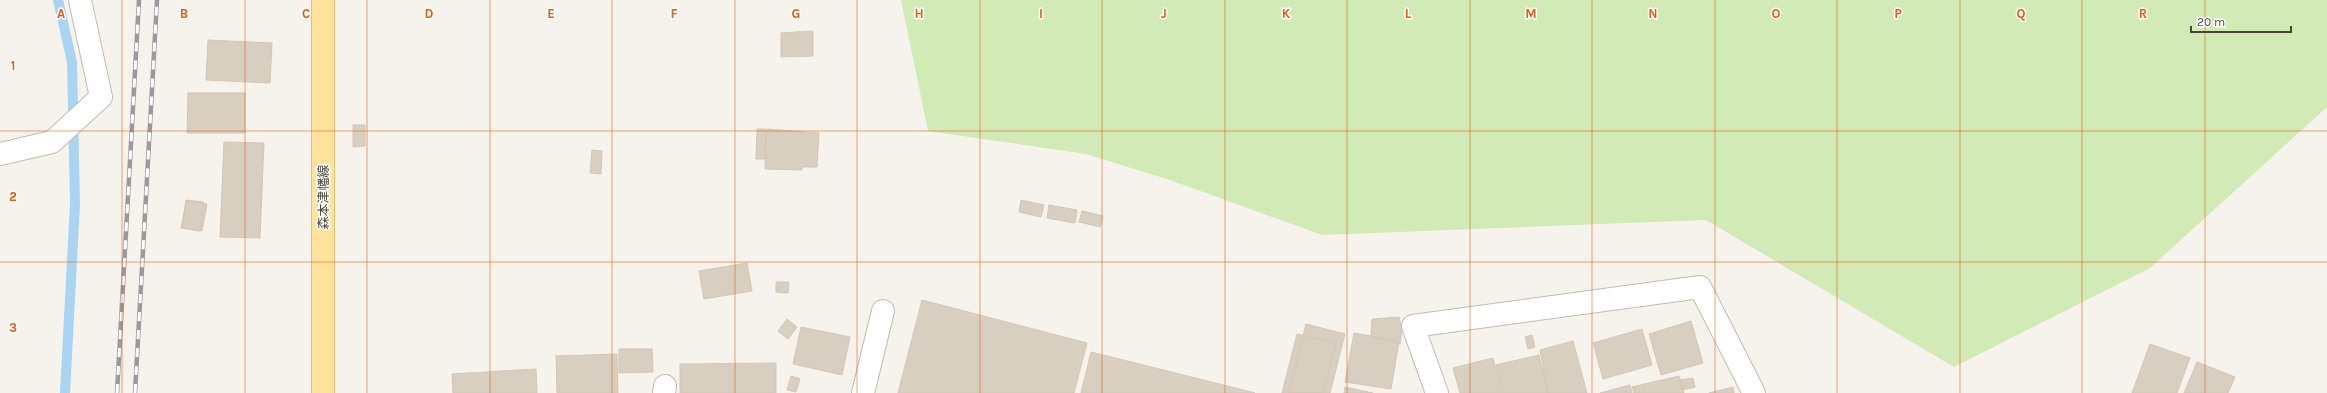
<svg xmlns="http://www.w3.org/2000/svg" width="2327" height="393" viewBox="0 0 2327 393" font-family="Karla,'Noto Sans JP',sans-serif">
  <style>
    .green { fill: #d2eab5 }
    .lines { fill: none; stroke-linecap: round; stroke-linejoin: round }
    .stream { stroke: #a9d4f2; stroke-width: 10 }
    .building { fill: #d8cfc1; stroke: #d3c7b4 }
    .minor-casing { stroke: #c2bbae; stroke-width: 24 }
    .major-casing { stroke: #e6c16a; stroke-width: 24 }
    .minor { stroke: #fff; stroke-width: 22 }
    .major { stroke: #ffe39c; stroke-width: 22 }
    .rail-casing { stroke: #9a9a9a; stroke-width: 4.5 }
    .rail { stroke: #fff; stroke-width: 3; stroke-dasharray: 9; stroke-linecap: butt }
    .grid { fill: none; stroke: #e8590c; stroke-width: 1; stroke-opacity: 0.55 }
    .labels { text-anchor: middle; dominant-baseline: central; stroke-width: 3; stroke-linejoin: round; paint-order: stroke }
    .street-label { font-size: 13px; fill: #4b4439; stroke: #fff }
    .grid-label { font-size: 13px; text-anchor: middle; font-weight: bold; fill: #e8590c; stroke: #fff; stroke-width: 3; stroke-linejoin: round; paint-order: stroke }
  </style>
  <rect width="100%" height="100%" fill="#f6f3ec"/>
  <path class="green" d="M901 0H2327V107L2150 268 1954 367 1706 220 1322 235 1170 180 1086 154 928 131Z"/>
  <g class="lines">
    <path class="stream" d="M58 0 72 62 75 204 65 393"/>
  </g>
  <path class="building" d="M813 31V56L781 57V33Z
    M208 40 272 43 270 83 206 80Z
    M188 93H245V133H187Z
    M353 125H365V146L353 147Z
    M757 129H766L765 159H756Z
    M767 129 819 133 817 167H802V170L765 169Z
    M224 142 264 143 260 238 220 237Z
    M592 150 602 151 601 174 590 173Z
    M186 200 204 202 200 231 183 228Z
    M1021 200 1044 205 1041 217 1019 212Z
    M186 201 207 204 202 231 181 228Z
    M1049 205 1077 210 1075 223 1047 218Z
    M1082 211 1103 216 1100 227 1079 222Z
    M747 263 752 291 704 299 699 271Z
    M776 282H789L788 293 776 292Z
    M922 300 1087 343 1074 393H898Z
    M1399 317 1402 329 1400 344 1371 337 1372 319Z
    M787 319 797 327 788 339 778 331Z
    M1691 321 1703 363 1661 375 1649 334Z
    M1306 324 1345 334 1330 393H1289Z
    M801 327 850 337 842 375 793 364Z
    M1642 329 1652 365 1603 379 1593 343Z
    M1354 333 1399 341 1391 389 1345 382Z
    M1297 334 1336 343 1323 393H1282Z
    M1532 335 1535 347 1528 349 1525 337Z
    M1573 341 1587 393H1548L1540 350Z
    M2150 344 2190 358 2177 393H2132Z
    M619 349H652L653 372 619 373Z
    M1091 352 1255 393H1081Z
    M617 354 618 393H557L556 356Z
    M1539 355 1548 393H1503L1496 365Z
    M1493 358 1502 393H1460L1453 368Z
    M2197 362 2235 377 2228 393H2184Z
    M776 363V393H680V364Z
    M536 369 537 393H453L452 374Z
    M791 376 800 379 796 392 787 390Z
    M1679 376 1684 393H1634L1632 387Z
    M1693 378 1695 387 1682 390 1680 380Z
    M1630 385 1632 393H1600Z
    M1345 387 1373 393H1344Z
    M1733 387 1734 393H1709Z"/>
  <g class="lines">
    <g class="minor-casing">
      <path id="minor" d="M0 154 52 142 101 97 80 0
        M664 393 665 386
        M863 393 883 311
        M1437 393 1413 326 1700 287 1754 393"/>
    </g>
    <g class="major-casing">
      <path id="major" d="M323 0V393"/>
    </g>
    <use href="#minor" class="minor"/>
    <use href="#major" class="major"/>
    <g class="rail-casing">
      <path id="rail" d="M117 393 139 0
        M135 393 157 0"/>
    </g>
    <use href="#rail" class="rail"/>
  </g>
  <path class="grid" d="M122 0V393M245 0V393M367 0V393M490 0V393M612 0V393M735 0V393M857 0V393M980 0V393M1102 0V393M1225 0V393M1347 0V393M1470 0V393M1592 0V393M1715 0V393M1837 0V393M1960 0V393M2082 0V393M2205 0V393M0 131H2327M0 262H2327"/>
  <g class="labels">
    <g class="street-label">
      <text transform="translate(323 197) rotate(-90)">森本津幡線</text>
    </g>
  </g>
  <g class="grid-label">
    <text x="61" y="18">A</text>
    <text x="184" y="18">B</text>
    <text x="306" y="18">C</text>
    <text x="429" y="18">D</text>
    <text x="551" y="18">E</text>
    <text x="674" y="18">F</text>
    <text x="796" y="18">G</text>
    <text x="919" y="18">H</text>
    <text x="1041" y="18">I</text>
    <text x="1164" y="18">J</text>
    <text x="1286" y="18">K</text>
    <text x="1408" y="18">L</text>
    <text x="1531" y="18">M</text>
    <text x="1653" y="18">N</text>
    <text x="1776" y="18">O</text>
    <text x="1898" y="18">P</text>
    <text x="2021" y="18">Q</text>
    <text x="2143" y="18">R</text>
    <text x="13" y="70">1</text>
    <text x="13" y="201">2</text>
    <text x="13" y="332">3</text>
  </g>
  <path d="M2191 26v6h100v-6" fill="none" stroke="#4b4439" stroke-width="2"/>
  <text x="2197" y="26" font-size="12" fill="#4b4439" stroke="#ffffff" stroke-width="3" paint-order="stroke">20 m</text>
</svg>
